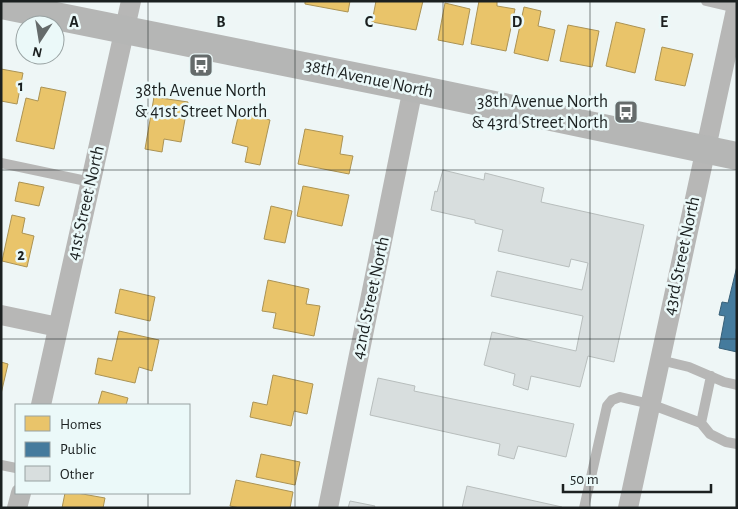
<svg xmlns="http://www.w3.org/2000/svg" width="738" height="509" viewBox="0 0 738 509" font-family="'Alegreya Sans',sans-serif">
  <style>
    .homes { fill: #e9c46a; stroke: #ab9354 }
    .public { fill: #457b9d; stroke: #386078 }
    .building { fill: #d8dede; stroke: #b8bebd }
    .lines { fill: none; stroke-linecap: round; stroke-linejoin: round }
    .lane { stroke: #b7b7b6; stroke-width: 10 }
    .street { stroke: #b7b7b6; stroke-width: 20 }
    .secondary { stroke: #b5b6b5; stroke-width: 28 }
    .grid { fill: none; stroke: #1b2020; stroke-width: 1; stroke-opacity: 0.55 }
    .labels { text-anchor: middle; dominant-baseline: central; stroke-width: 5; stroke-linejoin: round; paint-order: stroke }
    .street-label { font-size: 18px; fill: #1b2020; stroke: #ebf9f9 }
    .poi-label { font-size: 18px; fill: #1b2020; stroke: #ebf9f9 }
    .grid-label { font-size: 16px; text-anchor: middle; font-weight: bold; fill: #1b2020; stroke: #ebf9f9; stroke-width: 5; stroke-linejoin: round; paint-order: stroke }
  </style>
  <rect width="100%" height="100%" fill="#eef6f6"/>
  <path class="homes" d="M305 1H350L348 12 305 4Z
    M376 1H423L416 30 372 22Z
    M479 1H497V6L515 9 506 51 471 44Z
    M445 3 470 9 463 45 438 40Z
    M524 7 541 11 538 26 555 30 548 61 514 53Z
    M616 22 645 29 635 73 606 66Z
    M568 25 599 31 592 67 560 61Z
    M662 47 693 54 685 86 655 80Z
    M1 69 23 73 17 104 1 101Z
    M41 87 66 92 54 149 16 141 26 98 38 101Z
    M154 97 188 102 181 142 164 139 162 152 145 149Z
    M239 113 270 120 260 165 245 162 248 147 232 143Z
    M305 129 343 136 340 154 353 156 349 174 298 164Z
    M19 182 44 187 39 206 15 201Z
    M303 186 349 195 342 226 297 216Z
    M271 206 292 211 285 243 264 239Z
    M12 215 25 218 22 233 34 236 27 267 2 261Z
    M268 280 309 289 306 304 320 306 314 336 273 328 276 313 262 311Z
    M120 289 155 297 150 321 115 313Z
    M119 331 159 340 152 371 139 367 135 383 95 374 98 358 112 361Z
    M1 362 8 364 1 394Z
    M273 375 313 384 307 414 294 411 291 426 250 417 253 402 267 405Z
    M102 391 128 398 126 405H98Z
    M261 454 300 462 295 485 256 477Z
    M236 480 293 492 290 508H240L230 506Z
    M65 493H77L105 498 103 508H62Z"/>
  <path class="public" d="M737 266V352L719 348 725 316 719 315 722 302 728 303Z"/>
  <path class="building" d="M443 170 484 180 485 173 544 188 541 202 644 225 614 362 588 356 580 387 531 376 528 390 513 385 515 374 484 365 492 332 576 351 583 316 491 296 497 271 582 290 588 263 571 259 569 267 498 251 503 230 475 223V220L431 210 435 191 437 192Z
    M378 378 415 386 414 391 574 424 566 457 518 446 514 459 498 455 500 444 370 415Z
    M467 486 562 507V508H462Z
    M350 501 375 506 374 508H348Z"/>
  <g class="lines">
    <path class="lane" d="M706 1 736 8
      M1 163 91 182
      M660 360 689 367 724 382 737 385
      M701 423 711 376
      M1 465 16 468
      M584 508 607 406 612 400 620 397 650 404 701 423 710 434 726 442 737 444"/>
    <path class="street" d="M1 315 58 327
      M41 405 131 1
      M17 508 21 493
      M328 508 413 88
      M628 508 737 5"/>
    <path class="secondary" d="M1 5 413 88 737 156"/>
  </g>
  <path class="grid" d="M148 1V405M295 1V508M443 1V508M590 1V508M1 170H737M1 339H737M148 493V508"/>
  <defs>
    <g id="bus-square" transform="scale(1.25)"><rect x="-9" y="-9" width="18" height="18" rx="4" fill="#656b6b" stroke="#ebf9f9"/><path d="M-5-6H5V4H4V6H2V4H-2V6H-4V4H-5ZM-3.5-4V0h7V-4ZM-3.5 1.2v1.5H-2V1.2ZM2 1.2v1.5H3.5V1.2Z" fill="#fff"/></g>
  </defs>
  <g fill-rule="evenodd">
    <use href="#bus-square" x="201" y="65"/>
    <use href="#bus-square" x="626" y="112"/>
  </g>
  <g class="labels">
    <g class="street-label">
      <text transform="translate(369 79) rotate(12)">38th Avenue North</text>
      <text transform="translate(86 203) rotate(-77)">41st Street North</text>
      <text transform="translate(682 256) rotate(-78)">43rd Street North</text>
      <text transform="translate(371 298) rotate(-78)">42nd Street North</text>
    </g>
    <g class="poi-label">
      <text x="201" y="91">38th Avenue North<tspan x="201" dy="21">&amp; 41st Street North</tspan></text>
      <text x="608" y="102" text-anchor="end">38th Avenue North<tspan x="608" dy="21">&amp; 43rd Street North</tspan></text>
    </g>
  </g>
  <g class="grid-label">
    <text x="74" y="27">A</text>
    <text x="221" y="27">B</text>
    <text x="369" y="27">C</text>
    <text x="517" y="27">D</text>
    <text x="664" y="27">E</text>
    <text x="21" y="91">1</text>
    <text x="21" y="260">2</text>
  </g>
  <rect width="738" height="509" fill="none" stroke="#1b2020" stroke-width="5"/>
  <rect x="15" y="404" width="175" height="90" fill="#ebf9f9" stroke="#98a2a2"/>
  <rect x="25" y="416" width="25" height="15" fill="#e9c46a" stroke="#98a2a2"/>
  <text x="60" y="429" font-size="15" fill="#1b2020">Homes</text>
  <rect x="25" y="442" width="25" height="15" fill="#457b9d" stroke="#98a2a2"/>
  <text x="60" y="454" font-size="15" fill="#1b2020">Public</text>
  <rect x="25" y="466" width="25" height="15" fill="#d8dede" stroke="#98a2a2"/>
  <text x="60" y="479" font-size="15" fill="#1b2020">Other</text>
  <g transform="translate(40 40) rotate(192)"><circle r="24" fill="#ebf9f9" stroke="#98a2a2"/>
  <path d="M0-4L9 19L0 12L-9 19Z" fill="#656b6b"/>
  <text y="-8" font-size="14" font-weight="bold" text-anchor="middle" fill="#1b2020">N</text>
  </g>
  <path d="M563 484v8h148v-8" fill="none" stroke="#1b2020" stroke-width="2.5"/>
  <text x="570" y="484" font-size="15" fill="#1b2020" stroke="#ebf9f9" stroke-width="4" paint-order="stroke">50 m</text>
</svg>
